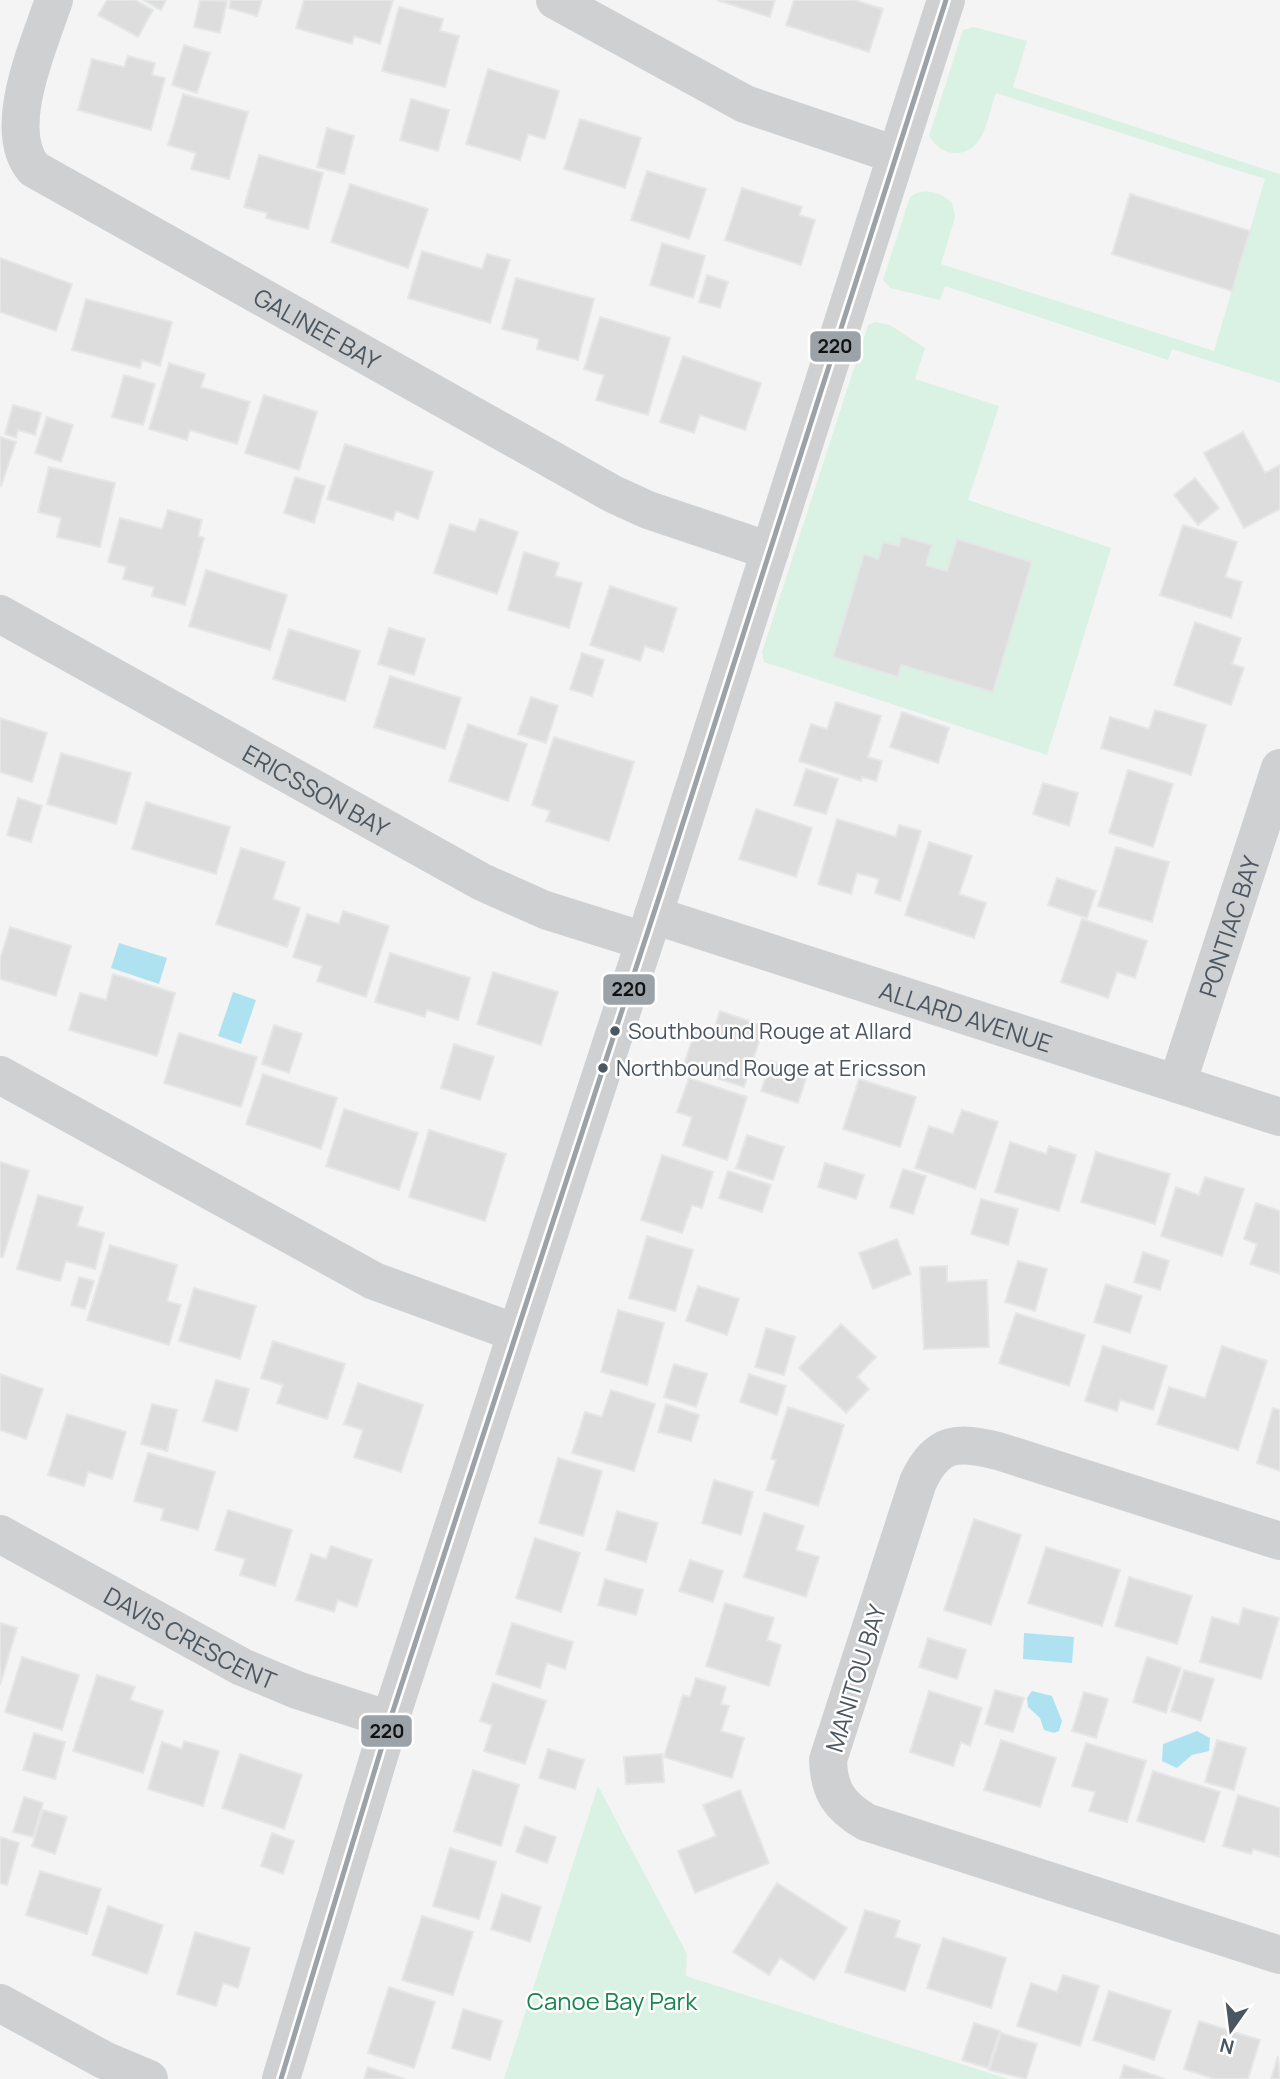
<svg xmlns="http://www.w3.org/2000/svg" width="1280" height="2079" viewBox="0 0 1280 2079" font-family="Manrope,sans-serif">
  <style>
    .green { fill: #d9f2e3 }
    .water { fill: #aee2f0 }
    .building { fill: #ddddde; stroke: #e5e6e7; stroke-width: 2 }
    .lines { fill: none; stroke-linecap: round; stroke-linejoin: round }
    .minor { stroke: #ced0d2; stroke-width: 38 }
    .bus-1-casing { stroke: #fff; stroke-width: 10 }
    .bus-1 { stroke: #9ba2a8; stroke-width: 5 }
    .bus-dot { fill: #4a5661; stroke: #fff; stroke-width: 2.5 }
    .labels { text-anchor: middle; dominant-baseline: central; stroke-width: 5; stroke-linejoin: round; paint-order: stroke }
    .bus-label { font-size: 22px; fill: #4a5661; stroke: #fff; text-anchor: start }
    .street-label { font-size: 24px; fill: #4a5661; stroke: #fff }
    .park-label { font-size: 24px; fill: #17864f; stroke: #fff }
    .line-badge { stroke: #fff; stroke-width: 2.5 }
    .pale-badge-label { font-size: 19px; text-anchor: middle; font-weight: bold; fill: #111 }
  </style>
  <rect width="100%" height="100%" fill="#f4f4f4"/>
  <path class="green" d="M974 27 1027 41 1013 87 1280 174V383L1172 349 1168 360 945 286 940 300 890 288 883 280 910 197C923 187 941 192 952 203L955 217 941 264 1214 351 1265 179 996 93C987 115 986 152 956 153 943 153 936 146 929 136L963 30Z
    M875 322 890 325 925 348 915 379 999 406 968 500 1111 548 1047 755 764 662 762 652 868 325Z
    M598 1786 687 1954 686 1976 1008 2079H504Z"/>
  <path class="water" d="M119 943 167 958 159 984 111 968Z
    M233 992 256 1000 241 1044 218 1036Z
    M1024 1633 1074 1637 1072 1663 1023 1659Z
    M1032 1691 1052 1696 1062 1721 1059 1731 1054 1733 1044 1730 1040 1718 1028 1707 1027 1698Z
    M1197 1731 1210 1738 1209 1751 1192 1755 1177 1768 1162 1761 1163 1744Z"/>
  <path class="building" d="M107 0H135L153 10 138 37 98 15Z
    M143 0H166L161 10Z
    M200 0 227 1 220 33 194 27Z
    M231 0H262L257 16 229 8Z
    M304 0H393L380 44 354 36 352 44 296 28Z
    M717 0H775L770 17Z
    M794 0H854L883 9 869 52 786 25Z
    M399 7 443 19 440 31 459 36 445 87 382 71Z
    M184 45 210 53 197 93 172 85Z
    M128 56 155 63 152 75 165 78 151 130 78 110 92 59 124 67Z
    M488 69 559 91 545 139 528 134 520 160 466 144Z
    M183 94 248 112 229 179 191 169 196 153 168 145Z
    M411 99 449 110 438 151 400 140Z
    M580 119 641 138 625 188 564 169Z
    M327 128 354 136 344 174 317 167Z
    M259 155 323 173 308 229 266 218 267 213 244 207Z
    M647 171 706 189 689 239 631 220Z
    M350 184 428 209 408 268 331 242Z
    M742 188 802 207 799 215 815 220 801 265 725 240Z
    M1130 194 1250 231 1232 291 1112 254Z
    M662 243 705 256 693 298 650 285Z
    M422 251 482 269 487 254 510 260 490 323 408 298Z
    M0 258 72 284 56 331 0 312Z
    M707 275 728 282 720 308 699 302Z
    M516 278 594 299 578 360 537 349 539 339 502 329Z
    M86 299 172 322 160 366 142 360 140 368 72 350Z
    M600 317 670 338 648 415 596 400 604 375 584 369Z
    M683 356 761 383 745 430 700 415 694 433 660 422Z
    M169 363 205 374 201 387 250 402 237 444 190 430 187 440 149 429Z
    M124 375 155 384 143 425 112 417Z
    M264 395 317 412 299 470 245 453Z
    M13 405 41 413 35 435 18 430 16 438 5 434Z
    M47 417 73 425 61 462 35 453Z
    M1243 432 1265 473 1280 465V509L1244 528 1204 453Z
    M0 437 16 442 1 486 0 485Z
    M345 444 433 472 418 519 396 511 393 520 327 499Z
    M49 467 115 483 100 547 57 537 61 518 38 512Z
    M295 477 325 486 314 523 284 513Z
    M1195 478 1219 508 1198 525 1174 495Z
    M168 510 202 520 198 536 204 538 185 605 152 596 154 587 123 579 126 567 108 562 120 518 162 529Z
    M480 519 518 532 497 594 434 573 450 524 475 532Z
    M1183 525 1237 542 1225 577 1242 582 1231 618 1160 595Z
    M901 536 932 545 926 565 947 571 957 539 1032 562 993 692 901 665 898 677 833 657 864 554 878 559 883 542 899 546Z
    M524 552 559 563 555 576 582 583 569 628 508 610Z
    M206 570 287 595 270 650 189 626Z
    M610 586 677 608 663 652 645 646 640 661 590 645Z
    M1195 622 1241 638 1232 664 1244 668 1231 705 1174 685Z
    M389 628 425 639 414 675 378 664Z
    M289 629 360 651 345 701 273 679Z
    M582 653 604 660 592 696 570 689Z
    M390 676 461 698 445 749 374 727Z
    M531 697 558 706 546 743 518 734Z
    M836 702 881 716 868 757 882 761 876 781 862 777 861 781 799 761 811 724 827 729Z
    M1155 710 1206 725 1191 775 1101 748 1110 717 1149 729Z
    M902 712 949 728 938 763 890 747Z
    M0 718 47 733 32 782 0 772Z
    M468 724 527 744 508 801 449 781Z
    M554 737 634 762 609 841 546 821 550 811 532 805Z
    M61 753 131 773 116 824 47 804Z
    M806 769 838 779 826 814 794 805Z
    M1128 770 1173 784 1153 847 1109 833Z
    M1043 783 1078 793 1069 826 1033 814Z
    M18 798 42 806 31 842 7 835Z
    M146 802 230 827 216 874 132 849Z
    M756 809 812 828 796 877 739 859Z
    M837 819 896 837 899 825 921 831 900 901 875 893 879 879 857 873 851 894 818 884Z
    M929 842 972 856 959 894 986 903 974 938 905 915Z
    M1116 847 1169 862 1152 922 1098 906Z
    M241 848 285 862 273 899 300 908 287 947 216 924Z
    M1057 878 1096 891 1087 918 1048 905Z
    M343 911 389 926 366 997 317 981 322 966 293 957 307 914 339 924Z
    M1082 919 1147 941 1135 978 1117 972 1108 998 1061 982Z
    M10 927 71 946 56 996 0 979V959Z
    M390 953 470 978 458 1020 427 1010 425 1017 375 1002Z
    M493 972 558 992 541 1045 477 1024Z
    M113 974 175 993 157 1056 69 1030 80 993 106 1000Z
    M720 1011 764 1026 744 1087 683 1067 695 1031 712 1036Z
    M274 1025 302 1034 289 1073 262 1064Z
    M179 1033 257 1057 241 1107 164 1083Z
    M454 1044 494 1057 480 1100 441 1088Z
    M771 1061 808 1072 798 1103 761 1091Z
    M263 1074 337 1098 321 1149 246 1124Z
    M689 1078 747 1097 727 1160 683 1145 692 1117 677 1112Z
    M859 1079 916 1097 900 1147 843 1129Z
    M344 1109 418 1133 399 1190 326 1166Z
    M962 1110 998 1122 975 1189 915 1168 929 1126 953 1134Z
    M429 1130 506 1154 485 1221 409 1197Z
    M747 1135 784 1147 773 1180 736 1168Z
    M1010 1142 1046 1154 1049 1146 1076 1155 1059 1211 995 1192Z
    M1096 1152 1170 1174 1155 1224 1081 1202Z
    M662 1155 713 1172 702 1208 692 1205 682 1233 641 1220Z
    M0 1162 29 1171 3 1257H0Z
    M825 1163 864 1175 856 1199 818 1187Z
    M903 1169 926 1176 913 1214 890 1207Z
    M728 1171 771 1185 762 1212 719 1198Z
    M1205 1177 1244 1189 1222 1256 1161 1236 1176 1187 1199 1195Z
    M38 1195 83 1207 77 1226 104 1233 95 1269 66 1261 60 1281 17 1269Z
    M981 1199 1018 1209 1008 1245 971 1234Z
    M1256 1203 1280 1211V1274L1250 1264 1257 1244 1244 1239Z
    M647 1236 693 1250 675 1311 629 1298Z
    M897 1239 911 1274 873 1289 859 1253Z
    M110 1245 177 1265 167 1301 181 1305 169 1345 87 1320Z
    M1143 1252 1169 1261 1160 1290 1134 1282Z
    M1018 1261 1047 1269 1035 1311 1005 1302Z
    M947 1266V1282L987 1280 989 1347 924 1349 920 1267Z
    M79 1277 94 1281 85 1309 71 1305Z
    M1106 1284 1142 1296 1130 1333 1094 1322Z
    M698 1286 739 1299 727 1335 686 1321Z
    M194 1288 256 1306 240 1359 179 1341Z
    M618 1310 664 1323 647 1385 601 1372Z
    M1016 1313 1085 1335 1069 1386 999 1363Z
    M841 1324 876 1357 857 1377 869 1389 846 1413 799 1368Z
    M766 1328 795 1337 784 1375 755 1367Z
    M273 1341 345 1364 327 1419 277 1403 283 1385 261 1378Z
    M1103 1346 1167 1366 1153 1410 1120 1400 1117 1411 1085 1401Z
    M1222 1346 1267 1361 1238 1450 1157 1424 1169 1387 1205 1398Z
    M674 1364 707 1374 696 1407 664 1397Z
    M0 1374 43 1389 26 1439 0 1430Z
    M749 1374 786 1386 777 1415 740 1402Z
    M216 1380 249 1389 237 1431 203 1421Z
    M358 1383 423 1405 401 1472 354 1457 363 1430 344 1424Z
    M611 1390 655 1404 634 1471 572 1453 585 1412 602 1417Z
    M152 1404 177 1410 167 1451 141 1444Z
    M666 1404 699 1415 691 1441 658 1432Z
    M788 1407 844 1425 818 1506 766 1490 776 1460 771 1459Z
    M1273 1408 1280 1410V1471L1257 1463Z
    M67 1414 126 1432 112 1479 88 1472 84 1486 48 1475Z
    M148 1453 215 1472 198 1530 161 1520 164 1509 134 1501Z
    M558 1458 602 1471 583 1536 539 1523Z
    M714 1480 753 1492 741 1535 702 1523Z
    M228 1510 292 1530 275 1586 240 1575 245 1559 215 1550Z
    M617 1511 658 1523 646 1562 606 1550Z
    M764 1513 804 1526 796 1550 819 1557 806 1597 744 1577Z
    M974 1519 1021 1535 991 1625 944 1610Z
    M535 1538 580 1553 561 1612 516 1598Z
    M331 1546 372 1560 357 1607 338 1600 334 1612 296 1600 311 1554 326 1559Z
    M1046 1547 1120 1570 1102 1626 1028 1603Z
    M690 1560 723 1571 713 1602 679 1591Z
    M1129 1577 1192 1596 1177 1644 1115 1626Z
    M605 1579 643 1590 636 1615 598 1605Z
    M725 1603 774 1618 767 1640 781 1645 769 1686 706 1666Z
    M1243 1608 1279 1618 1261 1679 1200 1662 1212 1617 1239 1625Z
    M0 1623 17 1628 0 1685Z
    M512 1623 573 1642 565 1669 547 1663 540 1688 496 1674Z
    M928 1638 966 1650 957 1679 919 1667Z
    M22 1657 79 1675 62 1730 5 1712Z
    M1147 1657 1181 1668 1166 1713 1133 1702Z
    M1184 1670 1214 1679 1201 1721 1171 1711Z
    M97 1675 135 1687 130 1700 163 1711 143 1773 73 1751Z
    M696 1678 726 1687 721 1704 729 1706 721 1731 744 1738 732 1778 664 1757 683 1695 690 1697Z
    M493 1683 546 1701 525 1764 484 1751 492 1725 480 1721Z
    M995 1690 1024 1698 1013 1732 985 1724Z
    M929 1691 982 1708 970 1746 961 1742 953 1766 910 1752Z
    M1084 1692 1108 1699 1096 1738 1072 1731Z
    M34 1733 65 1742 55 1779 23 1770Z
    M1001 1740 1056 1758 1040 1807 984 1790Z
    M1217 1740 1246 1748 1234 1790 1205 1782Z
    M184 1741 219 1751 203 1806 148 1789 162 1742 182 1749Z
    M1086 1743 1146 1761 1127 1822 1089 1811 1095 1792 1072 1786Z
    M548 1749 584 1760 575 1789 539 1778Z
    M240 1754 302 1775 284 1829 222 1808Z
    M662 1754 664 1782 626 1784 624 1757Z
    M473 1770 519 1785 501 1846 454 1831Z
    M1153 1771 1220 1792 1204 1842 1137 1821Z
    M740 1790 769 1863 695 1893 678 1851 716 1836 703 1805Z
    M1238 1795 1280 1808V1857L1253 1849 1251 1854 1223 1846Z
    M24 1797 43 1803 33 1837 13 1832Z
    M43 1810 67 1817 55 1854 32 1846Z
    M525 1826 556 1837 547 1863 516 1852Z
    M272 1833 294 1841 283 1874 261 1866Z
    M0 1837 19 1843 7 1885 0 1883Z
    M450 1848 496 1862 479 1919 433 1906Z
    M40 1871 101 1889 87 1934 26 1915Z
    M777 1883 847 1928 814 1980 780 1958 769 1975 733 1952Z
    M502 1894 541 1907 530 1942 491 1929Z
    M108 1906 163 1925 147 1974 92 1955Z
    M865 1910 900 1921 895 1937 920 1945 905 1991 845 1972Z
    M422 1916 473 1932 453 1995 402 1980Z
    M195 1932 250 1948 238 1988 223 1983 216 2006 177 1994Z
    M943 1938 1006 1958 991 2008 927 1988Z
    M1063 1975 1099 1986 1080 2046 1017 2026 1031 1983 1057 1992Z
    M389 1987 435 2002 414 2068 368 2053Z
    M1109 1991 1171 2011 1154 2060 1093 2040Z
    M463 2009 502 2021 490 2060 452 2048Z
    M1199 2021 1260 2040 1248 2079H1214L1184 2069Z
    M974 2023 1000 2031 988 2068 962 2060Z
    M1001 2033 1037 2044 1026 2079 989 2070Z
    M1278 2056 1280 2079H1271Z
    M1124 2065 1165 2079H1120Z
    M368 2067 405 2079H364Z"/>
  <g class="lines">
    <g class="minor">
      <path id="s1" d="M54 0C39 45 0 130 34 169L613 494 648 510 770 551"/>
      <path d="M555 0 745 104 896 155"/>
      <path id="s2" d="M0 614 482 882 545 910 644 941"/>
      <path id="s3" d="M653 915 1280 1117"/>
      <path d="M0 1075 374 1281 516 1333"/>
      <path id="s4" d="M1177 1084 1280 768"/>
      <path id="s5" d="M0 1534 242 1667 297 1690 390 1720"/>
      <path d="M1280 1541 998 1451C957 1441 937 1441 918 1482L828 1760C829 1791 839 1806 866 1822L1280 1955"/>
      <path d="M0 2003 104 2060 149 2079"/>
      <path d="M281 2079 390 1720 666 876 946 0"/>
    </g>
    <g class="bus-1-casing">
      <path id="bus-1" d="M281 2079 390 1720 666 876 946 0"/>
    </g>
    <use href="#bus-1" class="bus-1"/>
  </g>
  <g class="bus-dot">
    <circle cx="615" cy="1031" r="6"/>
    <circle cx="603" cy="1068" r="6"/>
  </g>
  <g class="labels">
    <g class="bus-label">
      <text x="628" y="1031">Southbound Rouge at Allard</text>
      <text x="616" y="1068">Northbound Rouge at Ericsson</text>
    </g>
    <g class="street-label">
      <text stroke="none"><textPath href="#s1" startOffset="502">GALINEE BAY</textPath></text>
      <text stroke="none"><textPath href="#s2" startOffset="362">ERICSSON BAY</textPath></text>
      <text stroke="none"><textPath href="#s4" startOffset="166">PONTIAC BAY</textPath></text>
      <text stroke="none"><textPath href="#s3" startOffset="329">ALLARD AVENUE</textPath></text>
      <text stroke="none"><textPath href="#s5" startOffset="217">DAVIS CRESCENT</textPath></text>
      <text transform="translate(855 1678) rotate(-73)">MANITOU BAY</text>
    </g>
    <g class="park-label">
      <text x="612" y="2000">Canoe Bay Park</text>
    </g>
  </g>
  <g class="line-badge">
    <rect x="809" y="330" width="53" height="33" rx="7" fill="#9ba2a8"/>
    <rect x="602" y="973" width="54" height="33" rx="7" fill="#9ba2a8"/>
    <rect x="360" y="1714" width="53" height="34" rx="7" fill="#9ba2a8"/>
  </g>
  <g class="pale-badge-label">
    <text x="835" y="353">220</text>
    <text x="629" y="996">220</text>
    <text x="387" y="1738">220</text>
  </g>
  <g transform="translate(1231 2030) rotate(194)" stroke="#ffffff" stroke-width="5" paint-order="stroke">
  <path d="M0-5L12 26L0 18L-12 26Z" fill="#4a5661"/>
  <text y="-10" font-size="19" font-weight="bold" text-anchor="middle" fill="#4a5661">N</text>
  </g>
</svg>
